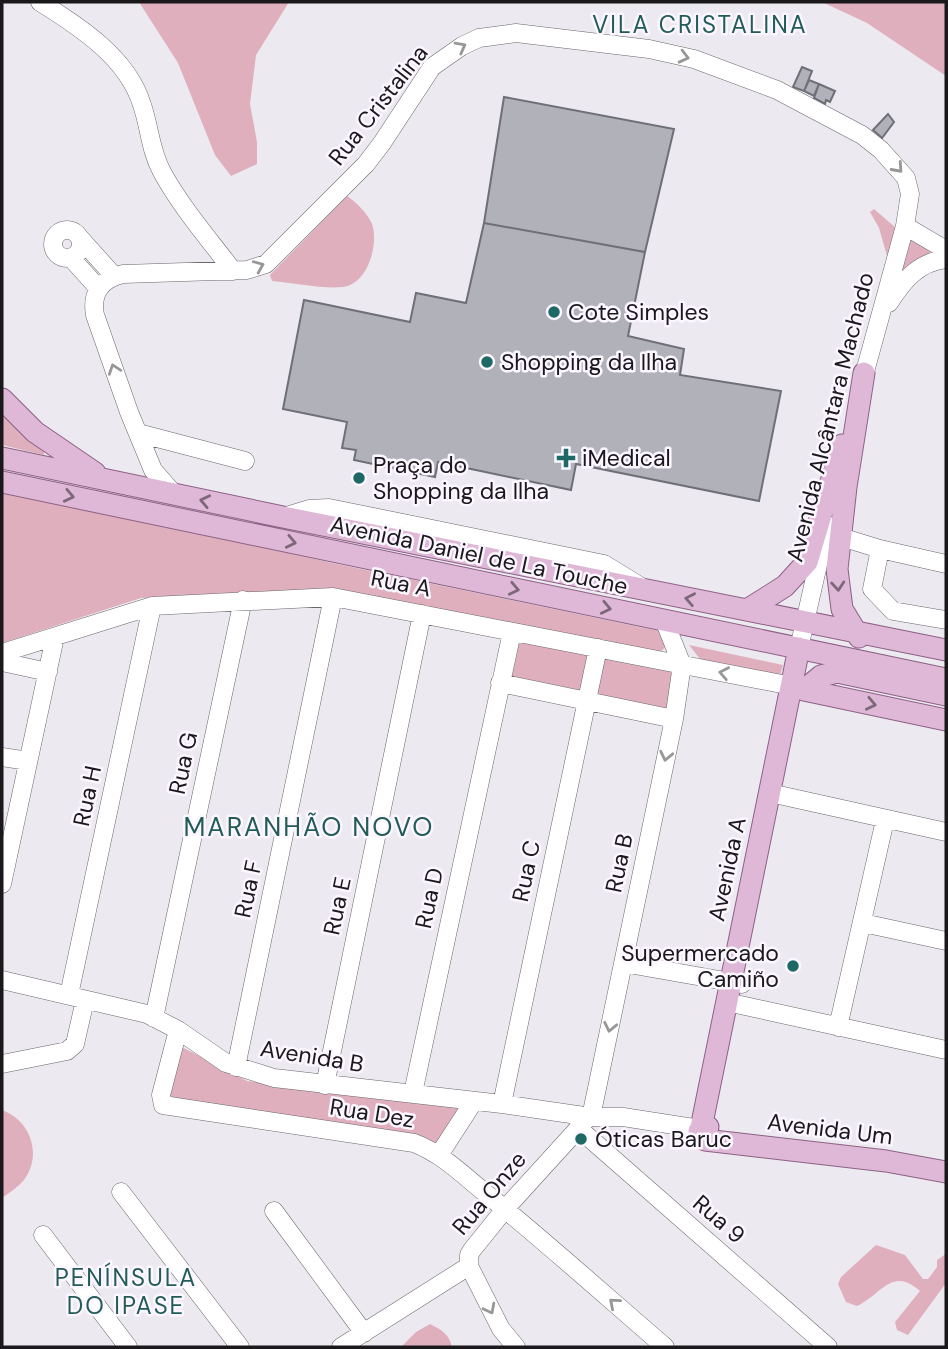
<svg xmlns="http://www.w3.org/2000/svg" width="948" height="1349" viewBox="0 0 948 1349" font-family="'DM Sans',sans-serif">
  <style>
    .green { fill: #dfafbd }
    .building { fill: #b1b1ba; stroke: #6f6f77; stroke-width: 2 }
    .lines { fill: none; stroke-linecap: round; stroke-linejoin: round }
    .minor-casing { stroke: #6a666d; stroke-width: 19 }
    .major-casing { stroke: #8c6184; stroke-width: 23 }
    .minor { stroke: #fff; stroke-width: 18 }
    .major { stroke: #dfb8d7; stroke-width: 21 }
    .oneway { stroke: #989798 }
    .oneway2 { stroke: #7c6879 }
    .poi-dot { fill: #1e6965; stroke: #fbf6ff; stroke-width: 2.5 }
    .labels { text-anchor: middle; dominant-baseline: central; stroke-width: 5; stroke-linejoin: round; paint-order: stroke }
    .street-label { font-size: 23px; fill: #1a181b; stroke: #fbf6ff }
    .poi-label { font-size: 23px; fill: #1a181b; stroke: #fbf6ff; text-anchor: start }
    .neighbourhood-label { font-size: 24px; letter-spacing: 2px; fill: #225c58; stroke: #fbf6ff }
    .quarter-label { font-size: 26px; letter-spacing: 2px; fill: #225c58; stroke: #fbf6ff }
  </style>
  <rect width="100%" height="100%" fill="#ede9f1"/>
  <path class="green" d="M139 2H289L256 55 250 104 257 142V164L231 176 215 155 178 63Z
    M822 2H946V76L867 23Z
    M347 196C356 202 368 214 372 224 379 244 368 284 343 287 322 289 294 283 272 281L270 275Z
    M874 209 896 228 887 256 879 228 870 212Z
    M907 237 934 250 933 253 913 262 901 273Z
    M2 408 44 445V455L2 445Z
    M2 487 332 563 659 631 665 637 667 646 660 652 330 590 141 598 2 643Z
    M517 637 591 651 584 691 510 676Z
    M689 645 783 665 779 679 704 664Z
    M603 656 677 671 670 710 596 696Z
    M180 1046 247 1081 463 1107 438 1147 410 1133 163 1103Z
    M2 1110C30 1120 43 1154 24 1180 19 1186 9 1193 2 1198Z
    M876 1245 905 1255 923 1279H928L937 1267V1260L946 1254V1283L908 1335 897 1330 895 1322 920 1291C892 1266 882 1294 857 1306L846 1302 838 1284 841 1277Z
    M430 1324C442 1330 449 1334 452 1347H401L416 1332Z"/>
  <path class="building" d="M802 67 812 71 804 91 793 87Z
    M809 80 819 84 814 96 804 91Z
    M819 84 835 91 830 102 826 100 825 104 814 98Z
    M504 97 674 129 645 252 484 223Z
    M888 114 894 122 882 138 873 130Z
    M484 223 645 252 628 336 684 349 680 375 781 391 759 501 576 464 571 490 438 462 435 477 354 460 356 450 342 448 347 422 283 409 304 300 410 322 416 293 466 303Z"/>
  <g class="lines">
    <g class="minor-casing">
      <path id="minor" d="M40 2C80 27 128 58 142 105 150 128 150 150 162 172 181 207 209 239 233 271
        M905 226 946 250
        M53 244a14 14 0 1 1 28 0a14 14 0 1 1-28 0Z
        M79 237 114 276
        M71 258 98 288
        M889 303C903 281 918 262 946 259
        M138 433 245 461
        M174 494 153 470 129 412 95 315C91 293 101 279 123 274L247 270 266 264 366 164 382 143 432 67 462 46 479 38 516 33 649 49 694 59 777 90 862 135 881 150 906 178 910 194 905 226 861 386
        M283 517 309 509 329 508 604 564 643 588
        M841 537 880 549
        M946 564 880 549 872 589 893 611 946 620
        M799 648 827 525
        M2 653 152 606 333 597 792 686
        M2 662 48 672
        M500 683 674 719
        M2 757 28 761
        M770 793 946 832
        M2 884 55 637
        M863 923 946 941
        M623 963 742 984
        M2 980 147 1014 178 1030 226 1063 274 1078 502 1104 591 1117H623L700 1129
        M69 995 152 606
        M727 1002 946 1050
        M154 1018 243 600
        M838 1027 885 820
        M178 1030 161 1095 163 1105 414 1143C443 1154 465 1177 489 1196 549 1245 607 1297 665 1347
        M2 1064 67 1051 75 1044 85 1000
        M236 1067 333 597
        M325 1085 422 614
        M413 1093 512 632
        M502 1104 598 648
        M591 1117 674 719 682 665 664 620
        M578 1128 828 1347
        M439 1155 474 1101
        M121 1192 240 1347
        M274 1211 364 1333
        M43 1235 128 1347
        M341 1347 469 1266
        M516 1347 501 1329 469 1266V1255L472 1250 505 1209 585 1121"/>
    </g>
    <g class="major-casing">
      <path id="major" d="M2 399 35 432 95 473
        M2 458 283 517 946 650
        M2 482 946 679
        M747 610 785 586 807 562 842 445
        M859 637 842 609 837 569 846 487 864 373
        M804 690 821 676 837 672 946 695
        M804 690 946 720
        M708 1127H703L699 1131 700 1137 705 1140 886 1161 946 1172
        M701 1128 799 648"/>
    </g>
    <use href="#minor" class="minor"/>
    <use href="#major" class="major"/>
  </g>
  <defs><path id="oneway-chevron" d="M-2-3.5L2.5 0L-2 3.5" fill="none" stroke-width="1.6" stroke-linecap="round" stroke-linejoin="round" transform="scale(1.75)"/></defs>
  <g class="oneway">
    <use href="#oneway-chevron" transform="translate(461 47) rotate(-28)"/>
    <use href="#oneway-chevron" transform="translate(684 57) rotate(14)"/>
    <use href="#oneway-chevron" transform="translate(898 168) rotate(48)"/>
    <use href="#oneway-chevron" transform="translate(259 266) rotate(-23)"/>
    <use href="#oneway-chevron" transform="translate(114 369) rotate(-109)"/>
    <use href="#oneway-chevron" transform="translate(724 673) rotate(-169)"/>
    <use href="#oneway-chevron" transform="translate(666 756) rotate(102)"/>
    <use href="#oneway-chevron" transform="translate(610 1027) rotate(102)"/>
    <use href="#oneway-chevron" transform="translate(614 1303) rotate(-139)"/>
    <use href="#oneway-chevron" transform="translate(490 1309) rotate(63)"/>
  </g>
  <g class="oneway2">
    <use href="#oneway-chevron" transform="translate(69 496) rotate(12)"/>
    <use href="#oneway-chevron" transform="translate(205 501) rotate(-168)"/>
    <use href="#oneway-chevron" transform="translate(291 542) rotate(12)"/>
    <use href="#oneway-chevron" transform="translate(838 586) rotate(85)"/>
    <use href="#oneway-chevron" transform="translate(514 589) rotate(12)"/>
    <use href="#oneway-chevron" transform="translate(690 599) rotate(-169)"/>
    <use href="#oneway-chevron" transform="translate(606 608) rotate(12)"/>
    <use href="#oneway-chevron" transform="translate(871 704) rotate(12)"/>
  </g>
  <g class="poi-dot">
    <circle cx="554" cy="312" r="7"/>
    <circle cx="487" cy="362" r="7"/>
    <path d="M562.5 447.5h7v7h7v7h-7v7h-7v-7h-7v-7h7z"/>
    <circle cx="359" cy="478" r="7"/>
    <circle cx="793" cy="966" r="7"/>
    <circle cx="581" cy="1139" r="7"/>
  </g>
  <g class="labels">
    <g class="street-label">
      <text transform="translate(378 105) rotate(-52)">Rua Cristalina</text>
      <text transform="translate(830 417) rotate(-76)">Avenida Alcântara Machado</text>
      <text transform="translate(479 555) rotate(12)">Avenida Daniel de La Touche</text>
      <text transform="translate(401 583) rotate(11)">Rua A</text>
      <text transform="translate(183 763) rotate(-78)">Rua G</text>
      <text transform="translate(87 796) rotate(-78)">Rua H</text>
      <text transform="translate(619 863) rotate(-78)">Rua B</text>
      <text transform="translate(727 869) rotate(-78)">Avenida A</text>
      <text transform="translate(526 871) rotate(-78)">Rua C</text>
      <text transform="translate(248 889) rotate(-78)">Rua F</text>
      <text transform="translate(429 898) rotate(-78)">Rua D</text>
      <text transform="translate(337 906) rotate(-78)">Rua E</text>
      <text transform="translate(312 1056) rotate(9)">Avenida B</text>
      <text transform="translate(372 1113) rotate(9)">Rua Dez</text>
      <text transform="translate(830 1129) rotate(7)">Avenida Um</text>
      <text transform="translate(489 1193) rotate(-50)">Rua Onze</text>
      <text transform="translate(719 1219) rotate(41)">Rua 9</text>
    </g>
    <g class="poi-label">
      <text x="568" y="312">Cote Simples</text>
      <text x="501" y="362">Shopping da Ilha</text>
      <text x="582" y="458">iMedical</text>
      <text x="373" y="465">Praça do<tspan x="373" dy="26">Shopping da Ilha</tspan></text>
      <text x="779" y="953" text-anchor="end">Supermercado<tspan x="779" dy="26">Camiño</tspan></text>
      <text x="595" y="1139">Óticas Baruc</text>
    </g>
    <g class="neighbourhood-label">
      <text x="700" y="24">VILA CRISTALINA</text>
      <text x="126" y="1277">PENÍNSULA<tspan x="126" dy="28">DO IPASE</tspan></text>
    </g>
    <g class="quarter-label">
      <text x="309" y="827">MARANHÃO NOVO</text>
    </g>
  </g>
  <rect width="948" height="1349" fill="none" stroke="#1a181b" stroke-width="7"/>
</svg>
